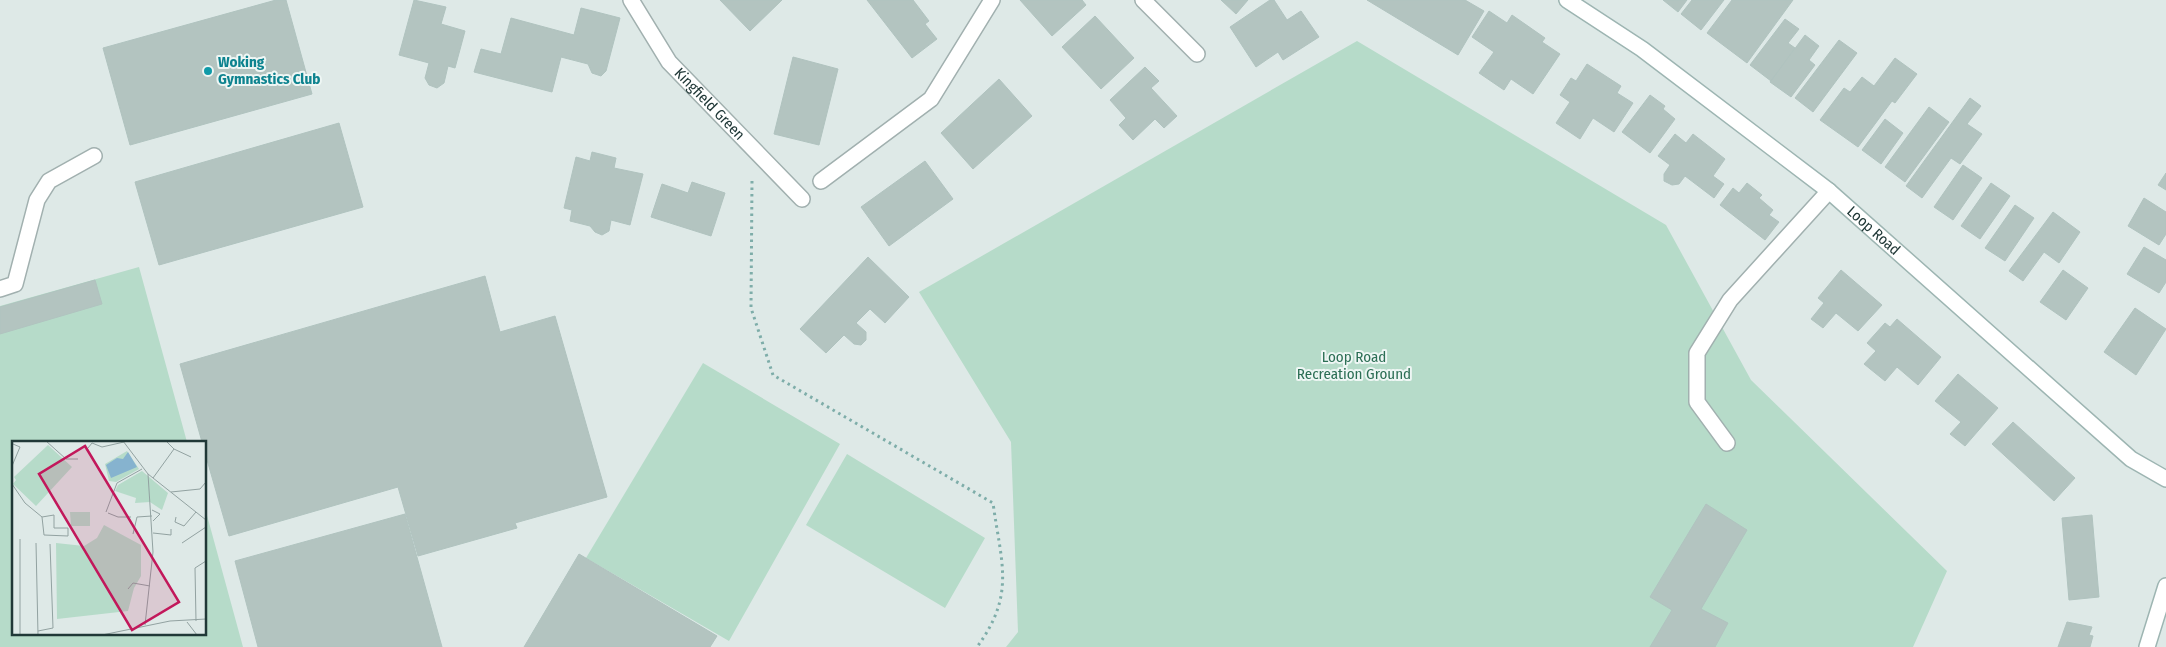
<svg xmlns="http://www.w3.org/2000/svg" width="2166" height="647" viewBox="0 0 2166 647" font-family="'Fira Sans Condensed',sans-serif">
  <style>
    .green { fill: #b6dbc9 }
    .building { fill: #b3c4c0; stroke: #b0c3bf }
    .lines { fill: none; stroke-linecap: round; stroke-linejoin: round }
    .lane-casing { stroke: #a1b0af; stroke-width: 18 }
    .street-casing { stroke: #a1b0af; stroke-width: 18 }
    .secondary-casing { stroke: #9db5b2; stroke-width: 18 }
    .path { stroke: #7eada9; stroke-width: 3; stroke-dasharray: 2.5 4; stroke-linecap: butt }
    .lane { stroke: #fff; stroke-width: 15 }
    .street { stroke: #fff; stroke-width: 15 }
    .secondary { stroke: #fff; stroke-width: 15 }
    .culture-dot { fill: #0f9aa8; stroke: #eef6f4; stroke-width: 2 }
    .labels { text-anchor: middle; dominant-baseline: central; stroke-width: 4; stroke-linejoin: round; paint-order: stroke }
    .culture-label { font-size: 15px; font-weight: bold; fill: #0d838f; stroke: #eef6f4; text-anchor: start }
    .street-label { font-size: 15px; fill: #203837; stroke: #eef6f4 }
    .park-label { font-size: 15px; fill: #2b6e54; stroke: #eef6f4 }
    .inset-road { fill: none; stroke: #92a2a1; stroke-width: 1 }
    .view { fill: #c2185b; fill-opacity: 0.15; stroke: #c2185b; stroke-width: 2.5 }
    .inset-edge { fill: none; stroke: #203837; stroke-width: 2.5 }
  </style>
  <rect width="100%" height="100%" fill="#dee9e7"/>
  <path class="green" d="M1357 41 1666 225 1751 380 1947 571 1913 647H1006L1018 632 1011 442 919 292Z
    M139 267 187 442H14V633H205V508L243 647H0V306Z
    M703 363 840 444 729 641 586 558Z
    M847 454 985 538 945 608 806 525Z"/>
  <path class="building" d="M276 0H286L312 94 130 145 103 48Z
    M414 0 446 7 441 24 465 31 455 68 448 66 444 83 437 88 429 85 425 78 429 63 399 55Z
    M720 0H782L750 31Z
    M867 0H913L929 21 925 24 937 39 912 58Z
    M1020 0H1082L1086 5 1052 36Z
    M1221 0H1248L1236 14Z
    M1270 0H1274L1287 20 1301 11 1319 37 1283 60 1278 52 1256 67 1230 27Z
    M1367 0H1465L1484 11 1458 55Z
    M1663 0H1687L1678 12Z
    M1692 0H1724L1701 30 1681 14Z
    M1732 0H1793L1747 63 1707 33Z
    M581 8 620 18 606 71 601 76 592 73 588 64 561 57 552 92 474 72 481 49 501 54 511 18 574 35Z
    M1489 11 1507 23 1512 15 1545 38 1542 42 1560 54 1533 94 1511 79 1504 90 1479 73 1494 52 1472 37Z
    M1095 16 1134 58 1101 89 1062 47Z
    M1785 19 1799 29 1788 43 1795 48 1771 81 1750 65Z
    M1805 35 1819 46 1809 60 1815 65 1791 97 1770 82Z
    M1839 40 1857 53 1813 112 1795 98Z
    M793 57 838 69 819 145 774 134Z
    M1895 58 1917 74 1895 103 1892 101 1858 147 1820 120 1844 88 1850 92 1862 77 1874 86Z
    M1587 64 1621 86 1617 93 1633 103 1614 132 1593 118 1580 139 1556 123 1570 102 1560 95 1571 78 1576 81Z
    M1145 67 1159 81 1151 88 1177 116 1164 128 1155 119 1133 140 1119 125 1126 118 1110 100Z
    M999 79 1032 116 973 169 941 133Z
    M1650 95 1665 106 1663 109 1675 119 1650 153 1622 132Z
    M1970 98 1981 106 1967 124 1982 134 1960 164 1951 158 1922 198 1906 186Z
    M1929 107 1949 122 1905 182 1885 167Z
    M1885 119 1903 133 1881 164 1862 150Z
    M339 123 363 207 159 265 135 182Z
    M1675 134 1686 143 1693 134 1725 159 1713 176 1724 184 1714 198 1685 176 1679 184 1672 185 1664 181V174L1670 165 1658 156Z
    M592 152 616 158 614 168 643 174 630 225 611 220 609 231 602 235 595 232 590 226 570 221 572 210 564 208 576 157 590 161Z
    M925 161 953 199 889 246 861 207Z
    M1963 165 1982 178 1953 220 1934 207Z
    M2166 173V190L2158 185Z
    M692 182 725 193 711 236 651 217 662 184 688 193Z
    M1747 183 1762 195 1759 198 1773 210 1769 215 1779 222 1765 240 1720 205 1733 188 1739 193Z
    M1991 183 2010 196 1980 239 1961 226Z
    M2144 198 2166 212V234L2159 245 2128 226Z
    M2015 205 2034 218 2005 261 1985 248Z
    M2053 212 2080 232 2059 263 2044 252 2023 281 2009 271Z
    M2144 247 2166 260V282L2159 293 2127 274Z
    M868 257 909 297 885 323 870 309 856 323 866 332V340L861 345 854 344 844 335 826 353 800 329Z
    M1841 270 1882 305 1858 331 1836 313 1823 328 1811 319 1824 303 1818 298Z
    M2063 270 2088 288 2066 320 2040 302Z
    M485 276 500 332 555 316 607 497 515 523 517 528 418 556 398 487 229 536 205 453V442H202L180 364Z
    M95 280 102 304 0 334V307Z
    M2135 308 2166 329 2136 375 2104 352Z
    M1897 319 1941 357 1918 385 1897 367 1885 381 1864 364 1876 351 1867 343 1885 323 1890 327Z
    M1958 374 1998 408 1965 446 1950 434 1961 422 1935 401Z
    M2013 422 2075 478 2054 501 1992 444Z
    M1706 504 1747 530 1701 609 1728 623 1715 647H1650L1672 610 1650 597Z
    M405 514 442 647H258L235 561Z
    M2092 515 2099 597 2069 600 2062 518Z
    M579 554 717 636 710 647H524Z
    M2067 622 2092 627 2089 635 2093 636 2090 647H2058Z"/>
  <g class="lines">
    <g class="lane-casing">
      <path id="lane" d="M821 181 931 99 992 0
        M0 289 15 284 37 200 49 181 94 156
        M1727 443 1697 402V353L1730 300 1829 191"/>
    </g>
    <g class="street-casing">
      <g id="street">
        <path id="s1" d="M631 0 669 62 802 199"/>
        <path d="M1143 0 1197 54"/>
      </g>
    </g>
    <g class="secondary-casing">
      <g id="secondary">
        <path id="s2" d="M1567 0 1642 49 1829 191 2131 459 2166 479"/>
        <path d="M2147 647 2166 586"/>
      </g>
    </g>
    <path class="path" d="M752 181 751 308 773 375 993 503C1001 563 1016 594 977 647"/>
    <use href="#lane" class="lane"/>
    <use href="#street" class="street"/>
    <use href="#secondary" class="secondary"/>
  </g>
  <circle class="culture-dot" cx="208" cy="71" r="5"/>
  <g class="labels">
    <g class="culture-label">
      <text x="218" y="62">Woking<tspan x="218" dy="17">Gymnastics Club</tspan></text>
    </g>
    <g class="street-label">
      <text stroke="none"><textPath href="#s1" startOffset="131">Kingfield Green</textPath></text>
      <text stroke="none"><textPath href="#s2" startOffset="384">Loop Road</textPath></text>
    </g>
    <g class="park-label">
      <text x="1354" y="357">Loop Road<tspan x="1354" dy="17">Recreation Ground</tspan></text>
    </g>
  </g>
  <g transform="translate(12 441)">
    <rect width="194" height="194" fill="#dee9e7"/>
    <path d="M36 4 60 26 24 65 1 43 4 39 2 36ZM115 10 127 28 104 41 97 40 93 23ZM130 30 156 52 150 69 138 61 123 62 124 57 103 50 106 44ZM58 71H78V85H59ZM92 84 129 104V135L122 147 116 170 45 178 44 102 72 105 85 97Z" fill="#b6dbc9"/>
    <path d="M116 11 125 26 99 37 94 24 105 17 111 18Z" fill="#86b3cf"/>
    <path class="inset-road" d="M34 0 54 18H66M111 0 136 33 194 79M154 0 162 8 179 16M76 7 80 2 90 6 112 1M0 25 8 6 1 3M141 37 162 8M0 43 13 62 30 76 42 74V87H56V95L32 94 30 76M159 51 188 48 194 41M140 69 148 73 141 80M94 71 105 42 130 28M96 72 106 76H119M164 76 163 81 172 85 184 71M141 92 159 94V88M121 93 125 76 140 75M8 98V194M24 102 26 194M170 102 194 86M116 148 121 142 138 145M184 180 183 127 194 120M175 181 185 194M133 184 141 111 136 33M26 190 41 187 38 103M90 194 158 180 194 178"/>
    <path class="view" d="M73 5 167 161 120 189 27 33Z"/>
    <rect width="194" height="194" class="inset-edge"/>
  </g>
</svg>
